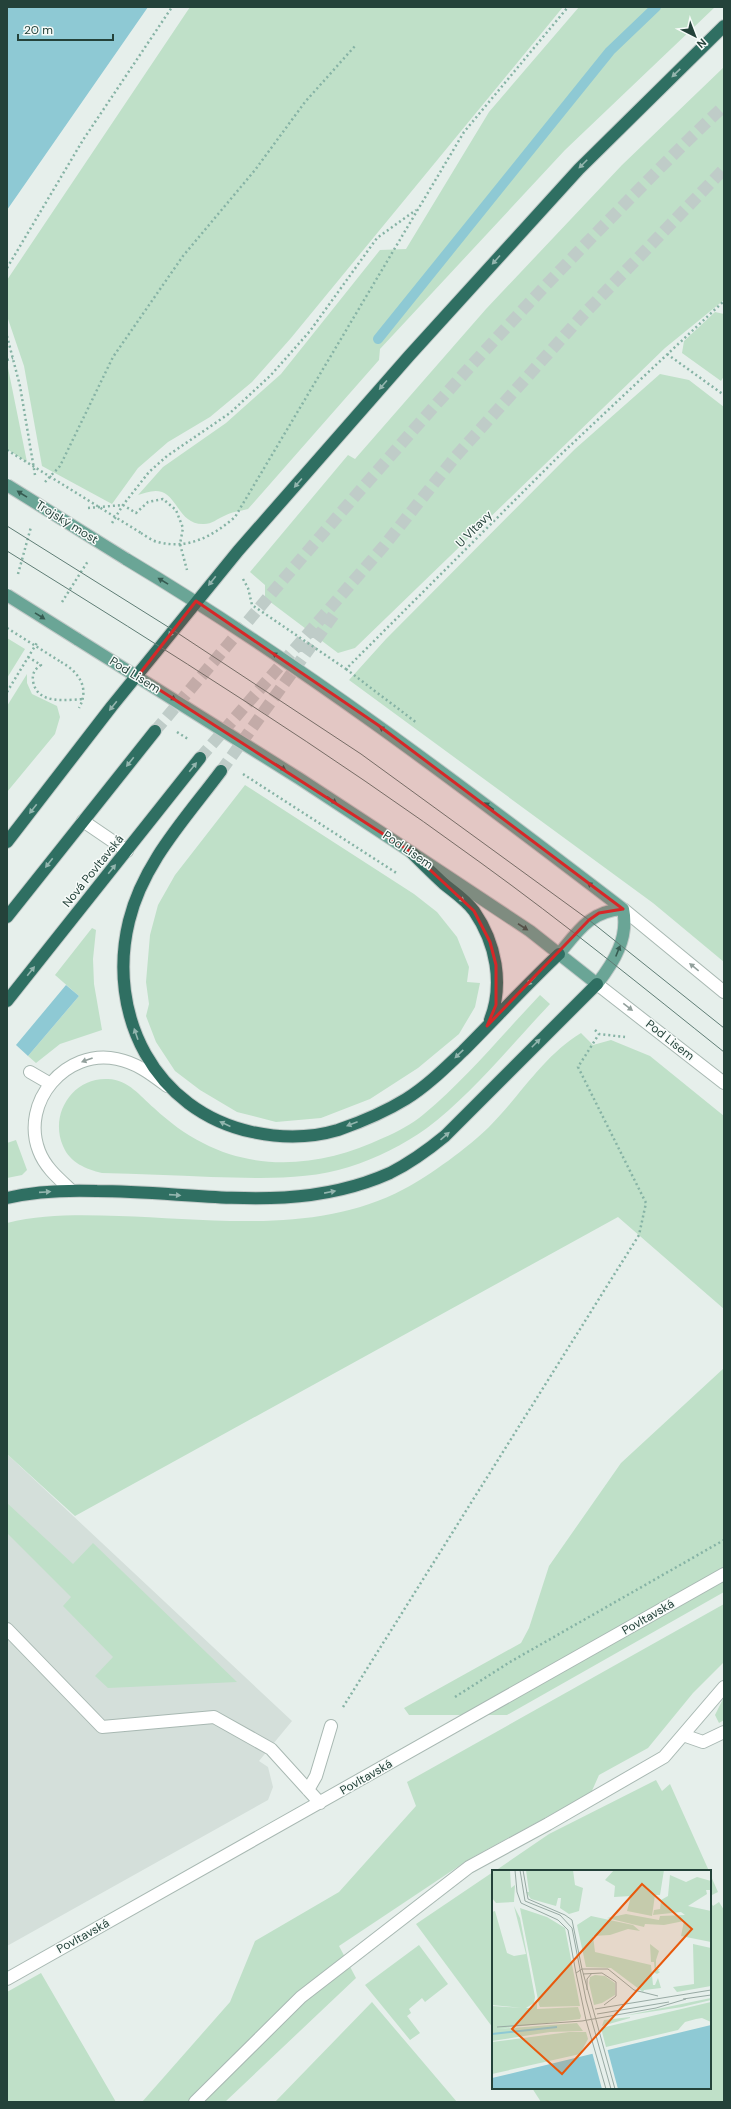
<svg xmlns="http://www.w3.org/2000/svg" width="731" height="2109" viewBox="0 0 731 2109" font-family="'DM Sans',sans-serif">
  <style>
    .built { fill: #d4dfda }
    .green { fill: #bfe0c8 }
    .water { fill: #8ec9d4 }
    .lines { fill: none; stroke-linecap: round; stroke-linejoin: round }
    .stream { stroke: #8ec9d4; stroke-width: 10 }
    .highway-tunnel { stroke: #bfccc8; stroke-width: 12; stroke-dasharray: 12 6; stroke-linecap: butt }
    .minor-casing { stroke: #a8b8b2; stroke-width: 14 }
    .major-casing { stroke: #c2cac8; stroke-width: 14 }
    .highway-casing { stroke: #c2cac8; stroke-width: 14 }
    .path { stroke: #86b3a5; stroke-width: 2.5; stroke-dasharray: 2 3; stroke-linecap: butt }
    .minor { stroke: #fff; stroke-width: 12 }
    .major { stroke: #6aa596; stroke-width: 12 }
    .highway { stroke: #2f6f62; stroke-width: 12 }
    .tram { stroke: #5f7d75; stroke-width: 1 }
    .major-bridge-casing { stroke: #c2cac8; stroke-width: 14; stroke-linecap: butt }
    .path-bridge { stroke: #86b3a5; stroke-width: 2.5; stroke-dasharray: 2 3; stroke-linecap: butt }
    .major-bridge { stroke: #6aa596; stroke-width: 12 }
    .oneway { fill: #93b5ae }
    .oneway2 { fill: #365b51 }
    .oneway3 { fill: #92a09c }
    .marked { fill: #d62828; fill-opacity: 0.2; stroke: #d62828; stroke-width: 3; stroke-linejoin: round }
    .labels { text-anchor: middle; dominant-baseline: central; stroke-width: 3; stroke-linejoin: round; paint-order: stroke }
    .street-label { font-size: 12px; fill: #24423a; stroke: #f7fbf9 }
    .inset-river { fill: none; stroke: #8ec9d4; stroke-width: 2 }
    .inset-road { fill: none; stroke: #98aaa4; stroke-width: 1 }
    .view { fill: #e8590c; fill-opacity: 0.15; stroke: #e8590c; stroke-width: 2 }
    .inset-edge { fill: none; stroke: #24423a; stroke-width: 2 }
  </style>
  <rect width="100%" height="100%" fill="#e6efeb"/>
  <path class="built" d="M7 1454 292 1721 259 1761 268 1767 273 1787 268 1800 7 1946Z"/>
  <path class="green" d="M190 7H563L291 338 252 382 210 417 168 442 138 468 112 504 42 466 24 366 7 316V280Z
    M579 7H715L565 150 380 349 379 360 248 509C240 511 231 512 224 516 217 519 212 524 204 524 180 525 178 498 162 492 154 489 145 493 138 495L163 467 226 423 281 374 380 250 406 249 489 112Z
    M724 67V300L665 348 355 648 338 653 265 598V585L250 572 348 455 355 459 486 309 622 165Z
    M715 312 724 314V376L721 381 682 353 684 341Z
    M7 363 27 462 7 449Z
    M660 374 689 380 724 407V962L653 903 349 680 386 639 575 449Z
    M7 638 25 649 7 678Z
    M27 674V683L32 694 57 706 60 717 55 734 7 792V706Z
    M245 785 414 894 437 912 457 937 469 967 467 982 480 983 475 1007 459 1034 418 1068 370 1099 321 1118 276 1122 237 1112 200 1090 175 1071 156 1042 146 1016 149 1004 146 982 150 935 158 905 175 875Z
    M92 928 96 930 93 959 94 984 102 1030 60 1044 36 1063 28 1056 79 996 55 975Z
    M540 995 550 1004C513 1043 470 1096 427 1128 403 1145 377 1158 349 1167 305 1181 256 1178 211 1177 175 1175 138 1174 102 1173 86 1169 70 1163 63 1146 49 1114 73 1077 108 1079 129 1080 140 1096 154 1108 169 1122 185 1134 203 1143 260 1173 327 1165 383 1138 397 1132 412 1124 424 1114 466 1079 502 1035 540 995Z
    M581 1033 593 1045 611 1040 650 1056 724 1116V1309L618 1217 75 1516 7 1454V1223C44 1214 81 1215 119 1216 212 1219 318 1235 404 1189 429 1176 469 1147 489 1127 520 1096 543 1056 581 1033Z
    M16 1140 27 1170 22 1175 7 1178V1143Z
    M724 1368V1592L507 1715H409L404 1708 521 1643 529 1628 549 1566 621 1463Z
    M7 1503 73 1564 93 1543 237 1682 108 1688 95 1676 113 1657 63 1606 71 1597 7 1533Z
    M724 1604V1662L693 1693 648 1748 599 1775 591 1793 471 1858 339 1946 356 1978 225 2102H142L230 2002 255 1941 339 1892 416 1806 407 1782Z
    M724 1697V1720L719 1723 715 1715Z
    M656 1780 662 1791 670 1784 709 1871H495L549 1834Z
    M493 1872V2028L416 1924Z
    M710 1874 718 1892 710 1896Z
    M710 1901 713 1906 719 1902 724 1910V2102H541L532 2088H710Z
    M419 1945 448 1984 425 2002 422 1998 409 2009 411 2013 407 2016 420 2033 410 2040 365 1985Z
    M41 1973 116 2102H7V1992Z
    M372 2002 457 2102H275Z"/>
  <path class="water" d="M7 7H148L7 210Z
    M66 985 79 996 28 1056 16 1045Z"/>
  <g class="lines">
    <path class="stream" d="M378 339 610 51 656 7"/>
    <path class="highway-tunnel" d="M155 731C302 557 449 382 609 220 647 181 685 142 724 106
      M200 758 383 547 456 456 582 316 724 169
      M221 771 335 613"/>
    <g class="minor-casing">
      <path id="minor" d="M83 821 127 851
        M623 909 724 992
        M597 984 724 1083
        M30 1072 49 1083
        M71 1190C58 1178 45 1167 39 1151 20 1102 66 1048 117 1059 137 1063 151 1074 167 1086
        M7 1629 102 1727 214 1717 271 1749 320 1803
        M683 1735 703 1742 724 1732
        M308 1790 316 1776 331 1726
        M7 1979 724 1574
        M195 2102 301 1997 469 1867 548 1824 664 1757 724 1687"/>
    </g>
    <g class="major-casing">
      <path id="major" d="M126 559C300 663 462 786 623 909
        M77 639 300 779 411 852 530 931 597 984C614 962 629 938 623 909
        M559 954C578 931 590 911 623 909"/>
    </g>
    <g class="highway-casing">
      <path id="highway" d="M221 771C186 818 143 863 129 921 106 1015 155 1111 252 1132 280 1138 311 1138 338 1130 361 1122 385 1112 406 1099 427 1086 445 1068 463 1051 495 1019 526 985 559 954
        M7 842 112 706 238 551 409 356 579 169 724 26
        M411 852C422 863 433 874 444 884 454 892 467 901 474 911 496 943 504 984 490 1020
        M7 917 155 731
        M7 1001 200 758
        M7 1198C36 1191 67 1190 97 1191 197 1191 294 1216 390 1173 410 1163 428 1150 445 1136L597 984"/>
    </g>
    <path class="path" d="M7 268 83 140 172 7
      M7 336 20 386 35 475
      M667 354 724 395
      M7 360 13 358
      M45 482 60 466 113 357 183 256 255 170 305 102 355 46
      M88 508 123 505 136 513 148 502 163 499 176 510 183 528 180 544 187 570
      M112 523 123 505 149 472 167 456 230 413 271 375 310 331 377 238 416 210
      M141 533C146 536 152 541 158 542 188 550 213 536 235 517L464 132 568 7
      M18 574 31 527
      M243 579 248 588 252 605 346 669 557 458 724 301
      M62 602 88 561
      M28 657 41 665C35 669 32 673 33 681 37 705 66 700 84 699
      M61 662C79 672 90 688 79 708
      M346 669 417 723
      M7 692 38 641
      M177 732 188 739
      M243 774 398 874
      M595 1030 599 1034 625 1037
      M455 1697 510 1662 724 1540
      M343 1707 639 1235 646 1203 578 1067 599 1034"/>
    <use href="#minor" class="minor"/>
    <use href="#major" class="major"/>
    <use href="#highway" class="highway"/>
    <path class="tram" d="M7 526 173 630 361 754 589 920 724 1028
      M7 551C168 651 328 751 481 863 564 923 644 988 724 1052"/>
    <g class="major-bridge-casing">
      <path id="major-bridge" d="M7 485 126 559
        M7 595 77 639"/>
    </g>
    <path class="path-bridge" d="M7 450 141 533
      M7 628 61 662"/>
    <use href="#major-bridge" class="major-bridge"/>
  </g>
  <defs><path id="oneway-solid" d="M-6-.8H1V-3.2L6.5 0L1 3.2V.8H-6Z"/></defs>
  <g class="oneway">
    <use href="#oneway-solid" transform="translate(676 73) rotate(136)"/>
    <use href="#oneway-solid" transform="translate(583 164) rotate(135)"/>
    <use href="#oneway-solid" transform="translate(496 260) rotate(132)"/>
    <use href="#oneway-solid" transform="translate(383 385) rotate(131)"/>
    <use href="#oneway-solid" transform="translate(298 483) rotate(131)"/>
    <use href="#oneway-solid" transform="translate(212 581) rotate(129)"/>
    <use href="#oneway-solid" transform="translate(172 632) rotate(128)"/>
    <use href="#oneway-solid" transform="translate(113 706) rotate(129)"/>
    <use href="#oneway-solid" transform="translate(130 762) rotate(129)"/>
    <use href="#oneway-solid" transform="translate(193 767) rotate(-51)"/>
    <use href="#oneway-solid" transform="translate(33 809) rotate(128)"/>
    <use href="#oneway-solid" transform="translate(49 863) rotate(128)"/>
    <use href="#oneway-solid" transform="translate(112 869) rotate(-51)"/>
    <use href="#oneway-solid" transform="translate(460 898) rotate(41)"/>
    <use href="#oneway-solid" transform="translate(31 971) rotate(-51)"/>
    <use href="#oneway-solid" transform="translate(531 981) rotate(134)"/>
    <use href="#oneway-solid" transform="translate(136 1034) rotate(-109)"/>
    <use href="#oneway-solid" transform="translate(536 1043) rotate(-45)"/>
    <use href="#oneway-solid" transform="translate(459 1054) rotate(136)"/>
    <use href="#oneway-solid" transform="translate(225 1124) rotate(-155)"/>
    <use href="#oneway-solid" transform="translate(352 1124) rotate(159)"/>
    <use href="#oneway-solid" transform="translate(445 1136) rotate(-41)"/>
    <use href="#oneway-solid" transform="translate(45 1192) rotate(-4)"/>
    <use href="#oneway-solid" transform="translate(330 1192) rotate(-11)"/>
    <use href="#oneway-solid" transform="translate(175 1195) rotate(4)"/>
  </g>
  <g class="oneway2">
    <use href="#oneway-solid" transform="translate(22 494) rotate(-148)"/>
    <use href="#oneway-solid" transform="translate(163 581) rotate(-149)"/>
    <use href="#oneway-solid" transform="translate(40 616) rotate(32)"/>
    <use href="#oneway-solid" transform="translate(277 656) rotate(-145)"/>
    <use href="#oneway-solid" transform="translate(171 697) rotate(32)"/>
    <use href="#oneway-solid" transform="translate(384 730) rotate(-144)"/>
    <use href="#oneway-solid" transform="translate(281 767) rotate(32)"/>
    <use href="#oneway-solid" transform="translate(332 800) rotate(34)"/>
    <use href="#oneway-solid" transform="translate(489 806) rotate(-144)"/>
    <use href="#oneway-solid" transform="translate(592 886) rotate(-142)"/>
    <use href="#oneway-solid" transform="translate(523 927) rotate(33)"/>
    <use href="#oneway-solid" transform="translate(618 951) rotate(-68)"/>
  </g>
  <g class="oneway3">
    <use href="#oneway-solid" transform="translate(694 967) rotate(-141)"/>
    <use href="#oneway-solid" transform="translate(628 1007) rotate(38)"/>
    <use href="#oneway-solid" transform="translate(87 1060) rotate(160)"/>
  </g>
  <path class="marked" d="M196 601 378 725 623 909 599 913 589 920 487 1026 496 1005V965L490 942 474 911 411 852 138 676Z"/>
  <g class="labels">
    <g class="street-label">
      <text transform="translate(67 522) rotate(32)">Trojský most</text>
      <text transform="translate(474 529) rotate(-45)">U Vltavy</text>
      <text transform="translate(135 675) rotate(32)">Pod Lisem</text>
      <text transform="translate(408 850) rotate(34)">Pod Lisem</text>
      <text transform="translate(93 871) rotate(-51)">Nová Povltavská</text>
      <text transform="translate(670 1040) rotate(38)">Pod Lisem</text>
      <text transform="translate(648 1617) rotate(-30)">Povltavská</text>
      <text transform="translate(366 1777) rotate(-30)">Povltavská</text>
      <text transform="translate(83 1936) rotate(-29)">Povltavská</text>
    </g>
  </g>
  <g transform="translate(492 1870)">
    <rect width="219" height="219" fill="#e6efeb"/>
    <path d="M0 0H18L19 18 23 15 22 32 4 33 0 28ZM34 0H81L83 15 91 18 87 41 77 44 68 38 69 28H66L64 36 39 29 34 22H37ZM122 0H172L168 25H163L160 46 135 41 139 26 122 27 123 16 113 10ZM178 5 194 12 205 7 219 11V20H214L215 24 196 36 219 41V72L189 66 192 51 172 55 153 54 152 57 115 48 134 44 167 50 168 46 193 45 189 42 161 45 162 40 168 39 169 30 176 26ZM22 36 28 48 43 127 42 133 34 138H40L45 133V139L86 137 89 146 88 149 5 159 85 153 91 161 58 162 0 171V136L30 138 0 135V42L3 41 15 83 22 86 34 84ZM28 38 55 47 73 58 88 136 48 137 47 135ZM99 46 141 55 148 61 136 59 118 65 101 66 103 82 159 95 161 115H163L166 108 169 118 152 120 151 122 119 98 94 97 85 55ZM158 74 167 81 164 90V99H168L166 101 168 102 165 104 163 103 162 92H159ZM201 74 219 78V116L185 122 181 117 202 114ZM103 105 113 106 123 113V125L110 133 102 135 97 113 98 107ZM219 128V130L190 137 131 146ZM219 132V152L210 148 204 149 193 152 186 160 114 177 109 158ZM138 147V148L110 156 112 150ZM77 162H94L96 169 88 184 0 204V172Z" fill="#bfe0c8"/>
    <path d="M219 155V219H0V208Z" fill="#8ec9d4"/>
    <path d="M115 178 126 219H110L100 182Z" fill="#e6efeb"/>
    <path class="inset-river" d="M0 164 65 157"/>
    <path class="inset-road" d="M23 0 25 22 29 33 66 50 76 60 84 103M28 0 33 31 68 45 80 58 94 130 119 219M31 0 36 29 73 45 80 50 90 99M90 99H116L142 120 166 126M84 103 90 99 123 219M84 103 94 150 114 219M91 104 110 103 124 112V126L112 135M95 120V109L100 103M191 129 219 125M103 139 219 120M105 144 177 132M5 157 90 151 164 138 194 129"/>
    <path class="view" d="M150 14 200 59 70 204 20 159Z"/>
    <rect width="219" height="219" class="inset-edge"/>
  </g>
  <rect width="731" height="2109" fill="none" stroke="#24423a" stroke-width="16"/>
  <g transform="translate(695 36) rotate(138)" stroke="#f7fbf9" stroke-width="3" paint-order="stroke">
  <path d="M0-3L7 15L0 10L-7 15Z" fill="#24423a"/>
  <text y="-6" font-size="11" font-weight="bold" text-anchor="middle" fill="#24423a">N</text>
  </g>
  <path d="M18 34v6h95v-6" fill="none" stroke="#24423a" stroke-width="2"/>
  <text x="24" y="34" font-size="12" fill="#24423a" stroke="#f7fbf9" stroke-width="3" paint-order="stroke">20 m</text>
</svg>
